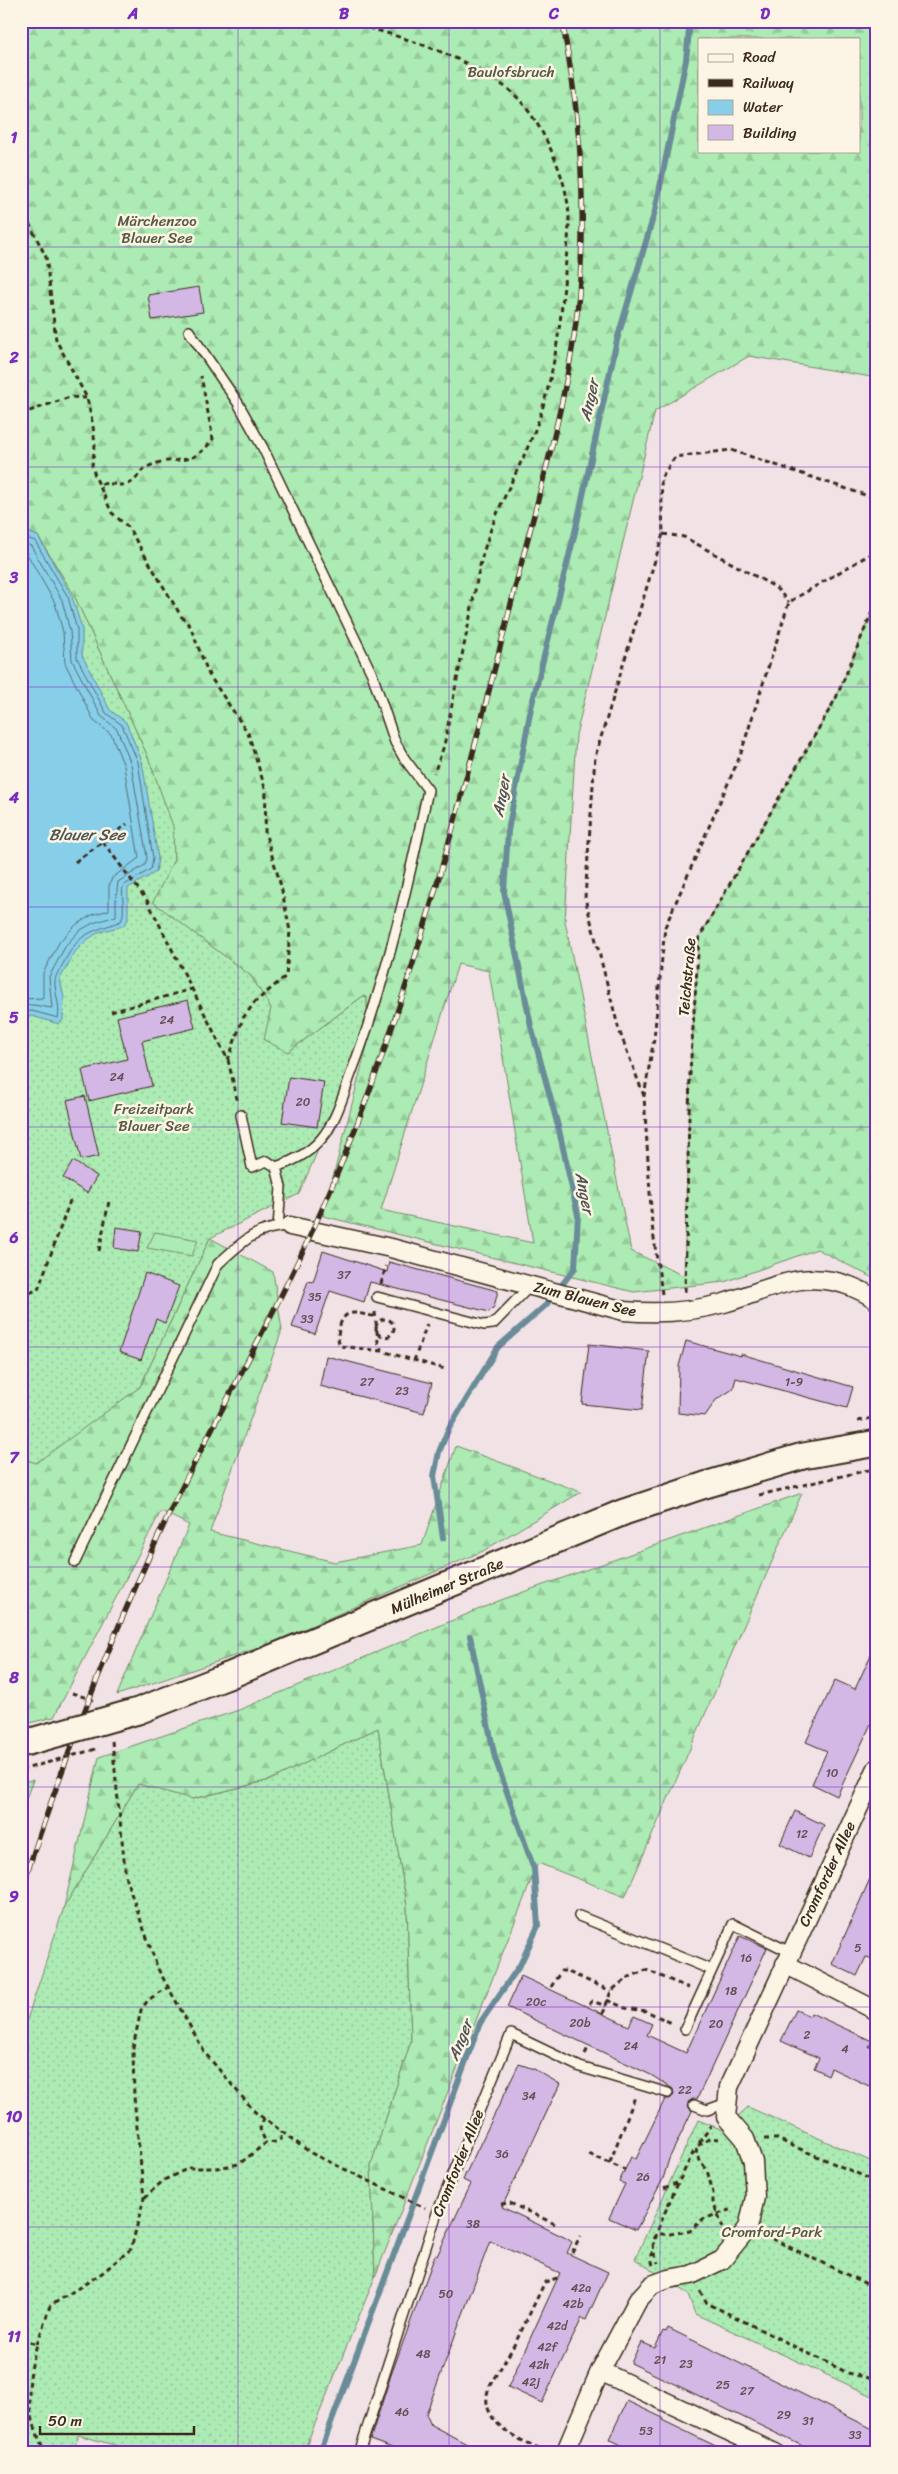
<svg xmlns="http://www.w3.org/2000/svg" width="898" height="2474" viewBox="0 0 898 2474" font-family="Sriracha,sans-serif">
  <style>
    .grass { fill: url(#grass-dots); stroke: #748a68 }
    .forest { fill: url(#forest-firs); stroke: #748a68; fill-rule: evenodd }
    .garden { fill: #acebb3; stroke: #748a68 }
    .water { fill: #87cee9; stroke: #698c98 }
    .lines { fill: none; stroke-linecap: round; stroke-linejoin: round }
    .shore { stroke: #596c6f; stroke-width: 1 }
    .stream { stroke: #698c98; stroke-width: 6 }
    .building { fill: #d3b7e4; stroke: #3b2a1e }
    .service-casing { stroke: #3b2a1e; stroke-width: 12 }
    .minor-casing { stroke: #3b2a1e; stroke-width: 21 }
    .secondary-casing { stroke: #3b2a1e; stroke-width: 29 }
    .path { stroke: #3b2a1e; stroke-width: 3; stroke-dasharray: 5 4; stroke-linecap: butt }
    .service { stroke: #fcf5e5; stroke-width: 9 }
    .minor { stroke: #fcf5e5; stroke-width: 18 }
    .secondary { stroke: #fcf5e5; stroke-width: 25 }
    .rail-casing { stroke: #3b2a1e; stroke-width: 5.5 }
    .rail { stroke: #fcf5e5; stroke-width: 4; stroke-dasharray: 11; stroke-linecap: butt }
    .secondary-bridge-casing { stroke: #3b2a1e; stroke-width: 29; stroke-linecap: butt }
    .path-bridge { stroke: #3b2a1e; stroke-width: 3; stroke-dasharray: 5 4; stroke-linecap: butt }
    .secondary-bridge { stroke: #fcf5e5; stroke-width: 25 }
    .grid { fill: none; stroke: #7b2cbf; stroke-width: 1; stroke-opacity: 0.55 }
    .labels { text-anchor: middle; dominant-baseline: central; stroke-width: 5; stroke-linejoin: round; paint-order: stroke }
    .number-label { font-size: 12px; fill: #614d50 }
    .park-label { font-size: 15px; fill: #575a43; stroke: #fcf5e5 }
    .street-label { font-size: 15px; fill: #3b2a1e; stroke: #fcf5e5 }
    .water-label { font-size: 16px; font-style: italic; fill: #4e5351; stroke: #fcf5e5 }
    .neatline { fill: none; stroke: #7b2cbf; stroke-width: 2 }
    .grid-label { font-size: 16px; text-anchor: middle; font-weight: bold; fill: #7b2cbf }
  </style>
  <defs>
    <pattern id="grass-dots" width="8" height="8" patternUnits="userSpaceOnUse" patternTransform="scale(1.25)"><rect width="8" height="8" fill="#acebb3"/><path d="M2 2h.1M6 6h.1" fill="none" stroke="#95ca9a" stroke-width="1.8" stroke-linecap="round"/></pattern>
    <pattern id="forest-firs" width="22" height="20" patternUnits="userSpaceOnUse" patternTransform="scale(1.25)"><rect width="22" height="20" fill="#acebb3"/><path d="M5 1l3.5 6h-7zM16 11l3.5 6h-7z" fill="#95ca9a"/></pattern>
  </defs>
  <rect width="100%" height="100%" fill="#f0e2e5"/>
  <filter id="ink" filterUnits="userSpaceOnUse"><feTurbulence type="fractalNoise" baseFrequency=".02" numOctaves="2"/><feDisplacementMap in="SourceGraphic" scale="10" xChannelSelector="R" yChannelSelector="G"/><feConvolveMatrix kernelMatrix="1 2 1 2 8 2 1 2 1" color-interpolation-filters="sRGB"/></filter>
  <g filter="url(#ink)">
    <path class="grass" d="M21 530 38 536 74 595 148 757 174 826V860L154 902 251 976 271 1008 288 1052 363 996 367 997 368 1042 339 1121 331 1137 318 1150 299 1194 210 1238 140 1387 36 1464 21 1458Z
      M378 1728 407 1906 411 2041 371 2165 375 2277 303 2453H143L78 2435 74 2453H21V2038L64 1907 138 1784 193 1799 270 1780Z
      M748 2107 877 2164V2398L695 2314 688 2294 635 2259 698 2120 723 2130Z"/>
    <path class="forest" d="M21 21H877V378L749 356 655 411 576 735 565 921 631 1251 684 1276 690 1072 699 938 836 698 877 600V1280L817 1249 724 1282 634 1292 323 1216 368 1042 367 997 363 996 288 1052 264 1040 271 1008 251 976 153 902 174 860 173 826 148 757 74 595 38 536 21 530ZM699 39H859V151H699ZM458 964 489 971 533 1243 381 1210Z
      M210 1238 273 1272 282 1330 210 1532 335 1562 422 1545 456 1446 581 1492 483 1551 267 1645 117 1695 189 1525 161 1511 54 1717 21 1725V1458L36 1463 140 1387Z
      M802 1493 625 1897 538 1863 375 2277 371 2165 411 2041 407 1906 378 1728 270 1780 192 1799 138 1784 64 1907 99 1757 239 1710 501 1600Z
      M33 1780 21 1812V1782Z"/>
    <path class="garden" d="M155 1232 198 1240 192 1256 147 1248Z"/>
    <path class="water" d="M21 530 38 536 72 596 82 629V655L110 710 126 722 142 761 158 858 156 872 128 888V920L123 926 99 932 87 940 75 952 60 979 64 998 63 1020 59 1024 32 1016 21 1017Z"/>
    <g class="lines">
      <path class="shore" d="M21 536 35 541 68 597 77 630V658L106 713 122 725 138 762 153 858 151 869 123 886C121 897 126 911 121 921 91 933 81 930 64 962 61 968 56 974 55 980 54 993 61 1005 58 1018L32 1011 21 1012
        M21 542 31 546 62 600 70 631 72 660 101 716 117 729 131 764 147 858 145 865 118 882 116 900V916L93 923 79 931 66 945 49 977 52 1008 33 1005 21 1006
        M21 550 26 552 55 603 63 632 65 663 94 721 111 734 124 766 139 858 112 878 109 886V910L92 915 77 924 60 941 43 973V998L21 999"/>
      <path class="stream" d="M443 1538 434 1476 439 1452 448 1430 498 1347 546 1305 575 1268 578 1215 559 1130 531 1026 504 892 508 831 531 708 575 532 617 340 655 211 686 60 690 21
        M320 2453 480 2023 520 1965 538 1926 534 1869 495 1758 470 1636"/>
    </g>
    <path class="building" d="M199 287 203 312 152 320 148 295Z
      M188 1000 195 1028 142 1041 152 1086 89 1101 82 1070 127 1059 117 1017Z
      M289 1077 324 1082 317 1127 282 1122Z
      M85 1096 99 1156 81 1160 67 1100Z
      M73 1161 97 1176 87 1193 63 1178Z
      M116 1227 142 1231 138 1252 114 1248Z
      M323 1251 387 1272 389 1262 498 1291 494 1307 489 1312 370 1282 364 1302 330 1291 315 1334 292 1327 308 1281 313 1282Z
      M145 1273 179 1286 165 1323 156 1319 141 1360 119 1352Z
      M686 1341 741 1356V1354L853 1387 847 1408 736 1378 733 1389 716 1400 705 1416 678 1413 679 1366Z
      M589 1344 649 1351 642 1410 582 1404Z
      M326 1356 432 1383 424 1413 320 1386Z
      M877 1642V1711L837 1796 812 1784 827 1751 806 1742 835 1680 855 1689Z
      M795 1811 824 1825 809 1858 780 1844Z
      M877 1863V1960L866 1957 857 1976 832 1964Z
      M740 1936 767 1948 697 2099H693L688 2102V2106L692 2111 669 2159 663 2179 636 2230 609 2218 625 2184 619 2182 631 2157 636 2159 665 2099H670L674 2095 673 2089 651 2075 507 2007 521 1976 629 2026 634 2016 652 2024 647 2035 686 2053Z
      M796 2010 810 2016 811 2013 872 2041 869 2047 877 2050V2085L871 2082 869 2086 831 2068 828 2075 814 2068 819 2058 781 2041Z
      M519 2064 534 2069 560 2084 502 2207 566 2238 572 2242 567 2253 608 2272 586 2320 582 2318 542 2403 508 2387 560 2273 490 2241 426 2414 431 2425 484 2453H406L370 2440 391 2375 435 2255 437 2256 471 2184 463 2180 466 2173Z
      M668 2328 877 2431V2453H817L631 2363 641 2342 655 2348 663 2331 666 2332Z
      M627 2401 663 2418 662 2420 730 2453H638L609 2439Z"/>
    <g class="lines">
      <g class="service-casing">
        <path id="service" d="M189 331 238 403 263 448 372 674 395 742 404 758 428 790C408 885 386 981 352 1071 344 1092 338 1116 325 1134 314 1150 294 1161 276 1167L267 1161 252 1167 241 1115
          M276 1167 281 1187 278 1227
          M377 1297 484 1325 493 1324 530 1286
          M75 1562 218 1264C242 1242 256 1227 290 1226
          M579 1916 712 1970
          M685 2029 733 1924 790 1952
          M694 2105 707 2110 727 2103
          M359 2453 437 2213 511 2034 580 2067 668 2093"/>
      </g>
      <g class="minor-casing">
        <path id="minor" d="M290 1226 391 1248 624 1311C657 1314 692 1312 724 1303 769 1290 801 1268 850 1286 859 1290 870 1294 877 1301
          M785 1964 877 2011
          M600 2371 775 2453
          M565 2453 600 2371 638 2300 652 2285 668 2279 691 2275 722 2260 748 2228 755 2197 753 2162 745 2139 726 2117 729 2087 877 1768"/>
      </g>
      <g class="secondary-casing">
        <path id="secondary" d="M228 1676 624 1512 705 1485 803 1456 877 1443"/>
      </g>
      <path class="path" d="M343 21C400 36 460 53 508 89 536 111 561 164 567 199 571 219 568 240 566 260 562 314 556 368 539 419 524 462 499 501 486 544 478 568 475 593 470 617 461 660 452 703 444 746L434 773
        M21 207 46 257 56 340 87 398 93 426 95 446 92 465 95 476 112 513 128 527 181 616 190 626 209 675 248 733 266 791 265 832 281 886 290 931 286 976 255 1002 243 1018 228 1060
        M21 414 70 397 87 398
        M101 484C113 482 118 487 127 484 138 482 138 471 147 467 176 453 189 471 213 439L201 376
        M663 534 684 537 775 587 789 602
        M103 842 148 902 228 1060 238 1103
        M75 862 127 824
        M111 1012 192 989
        M644 1096 619 1030 585 898 595 757 663 534 661 478 675 457 731 450 877 499
        M99 1251 109 1201
        M381 1284 386 1266
        M685 1292 690 1072 699 938 836 698 877 600
        M662 1294 652 1225 644 1096 654 1039 665 927 740 756 789 602 877 550
        M21 1295 38 1290 71 1198
        M375 1312 378 1342 382 1351 445 1369
        M374 1316C360 1315 346 1306 340 1325 338 1333 337 1339 340 1346L382 1351
        M376 1328a9 9 0 1 1 18 0a9 9 0 1 1-18 0Z
        M414 1361 427 1324
        M858 1421 877 1417
        M759 1495 873 1469
        M72 1693 93 1700
        M112 1741 126 1879 158 1969 205 2053 255 2112 311 2153 425 2208
        M551 1987 561 1971H566L611 1991
        M607 2000 625 2008 646 2011 674 2024
        M589 2004 592 2001 606 2006
        M603 2014 611 1991 627 1978 646 1970 689 1988
        M585 2054 589 2046
        M264 2118 260 2129 266 2143
        M719 2139 711 2138 697 2146 696 2155 707 2170 713 2193V2202L723 2228
        M764 2139H777L877 2182
        M699 2143 711 2126
        M589 2154 625 2170
        M610 2162 635 2097
        M664 2188 679 2182
        M144 2198 164 2180 189 2168H217L239 2164 266 2143 276 2142 281 2139V2131
        M501 2204 510 2203 555 2224
        M764 2235 877 2289
        M654 2239 657 2234H670L690 2231 703 2219 733 2209
        M653 2244 654 2253 658 2263
        M572 2253 580 2236
        M653 2265C644 2246 685 2170 695 2149
        M700 2291 707 2303 848 2373 877 2380
        M21 2340 37 2344C25 2388 26 2410 45 2453
        M37 2344 50 2306 102 2273 131 2249 144 2198 134 2097 133 2047 141 2010 148 2000 168 1987
        M548 2452C525 2442 483 2427 487 2395 489 2382 499 2372 505 2361 520 2336 532 2308 545 2282L560 2277"/>
      <use href="#service" class="service"/>
      <use href="#minor" class="minor"/>
      <use href="#secondary" class="secondary"/>
      <g class="rail-casing">
        <path id="rail" d="M21 1891C62 1765 109 1641 165 1522 218 1411 281 1306 329 1193 412 999 464 792 515 588 536 505 561 421 574 337 589 231 583 126 562 21"/>
      </g>
      <use href="#rail" class="rail"/>
      <g class="secondary-bridge-casing">
        <path id="secondary-bridge" d="M21 1744 138 1711 228 1676"/>
      </g>
      <path class="path-bridge" d="M21 1770 96 1749"/>
      <use href="#secondary-bridge" class="secondary-bridge"/>
    </g>
  </g>
  <path class="grid" d="M238 21V2453M449 21V2453M660 21V2453M21 247H877M21 467H877M21 687H877M21 907H877M21 1127H877M21 1347H877M21 1567H877M21 1787H877M21 2007H877M21 2227H877"/>
  <g class="labels">
    <g class="number-label">
      <text x="167" y="1020">24</text>
      <text x="117" y="1077">24</text>
      <text x="303" y="1102">20</text>
      <text x="344" y="1275">37</text>
      <text x="315" y="1297">35</text>
      <text x="307" y="1319">33</text>
      <text x="367" y="1382">27</text>
      <text x="794" y="1382">1-9</text>
      <text x="402" y="1391">23</text>
      <text x="832" y="1773">10</text>
      <text x="802" y="1834">12</text>
      <text x="858" y="1948">5</text>
      <text x="746" y="1958">16</text>
      <text x="731" y="1991">18</text>
      <text x="536" y="2002">20c</text>
      <text x="580" y="2023">20b</text>
      <text x="716" y="2024">20</text>
      <text x="807" y="2035">2</text>
      <text x="631" y="2046">24</text>
      <text x="845" y="2049">4</text>
      <text x="685" y="2090">22</text>
      <text x="529" y="2096">34</text>
      <text x="502" y="2154">36</text>
      <text x="643" y="2177">26</text>
      <text x="473" y="2224">38</text>
      <text x="581" y="2288">42a</text>
      <text x="446" y="2294">50</text>
      <text x="573" y="2304">42b</text>
      <text x="557" y="2326">42d</text>
      <text x="547" y="2347">42f</text>
      <text x="423" y="2354">48</text>
      <text x="660" y="2360">21</text>
      <text x="686" y="2364">23</text>
      <text x="539" y="2365">42h</text>
      <text x="531" y="2382">42j</text>
      <text x="723" y="2385">25</text>
      <text x="747" y="2391">27</text>
      <text x="402" y="2412">46</text>
      <text x="784" y="2415">29</text>
      <text x="808" y="2421">31</text>
      <text x="646" y="2431">53</text>
      <text x="855" y="2435">33</text>
    </g>
    <g class="park-label">
      <text x="511" y="72">Baulofsbruch</text>
      <text x="157" y="221">Märchenzoo<tspan x="157" dy="17">Blauer See</tspan></text>
      <text x="154" y="1109">Freizeitpark<tspan x="154" dy="17">Blauer See</tspan></text>
      <text x="772" y="2232">Cromford-Park</text>
    </g>
    <g class="street-label">
      <text transform="translate(687 977) rotate(-85)">Teichstraße</text>
      <text transform="translate(585 1299) rotate(14)">Zum Blauen See</text>
      <text transform="translate(447 1586) rotate(-23)">Mülheimer Straße</text>
      <text transform="translate(827 1874) rotate(-65)">Cromforder Allee</text>
      <text transform="translate(458 2163) rotate(-68)">Cromforder Allee</text>
    </g>
    <g class="water-label">
      <text transform="translate(589 400) rotate(-77)">Anger</text>
      <text transform="translate(501 796) rotate(-80)">Anger</text>
      <text x="87" y="834">Blauer See</text>
      <text transform="translate(585 1193) rotate(79)">Anger</text>
      <text transform="translate(460 2040) rotate(-68)">Anger</text>
    </g>
  </g>
  <rect width="898" height="2474" fill="none" stroke="#fcf5e5" stroke-width="55"/>
  <rect x="698" y="38" width="162" height="115" fill="#fcf5e5" stroke="#afa495"/>
  <rect x="708" y="54" width="25" height="8" fill="#fcf5e5" stroke="#afa495"/>
  <text x="743" y="62" font-size="15" fill="#3b2a1e">Road</text>
  <rect x="708" y="79" width="25" height="8" fill="#3b2a1e" stroke="#afa495"/>
  <text x="743" y="88" font-size="15" fill="#3b2a1e">Railway</text>
  <rect x="708" y="100" width="25" height="15" fill="#87cee9" stroke="#afa495"/>
  <text x="743" y="112" font-size="15" fill="#3b2a1e">Water</text>
  <rect x="708" y="125" width="25" height="15" fill="#d3b7e4" stroke="#afa495"/>
  <text x="743" y="138" font-size="15" fill="#3b2a1e">Building</text>
  <path d="M40 2426v8h154v-8" fill="none" stroke="#3b2a1e" stroke-width="2.5"/>
  <text x="48" y="2426" font-size="15" fill="#3b2a1e" stroke="#fcf5e5" stroke-width="4" paint-order="stroke">50 m</text>
  <rect x="28" y="28" width="842" height="2418" class="neatline"/>
  <g class="grid-label">
    <text x="133" y="19">A</text>
    <text x="344" y="19">B</text>
    <text x="554" y="19">C</text>
    <text x="765" y="19">D</text>
    <text x="14" y="143">1</text>
    <text x="14" y="363">2</text>
    <text x="14" y="583">3</text>
    <text x="14" y="803">4</text>
    <text x="14" y="1023">5</text>
    <text x="14" y="1243">6</text>
    <text x="14" y="1463">7</text>
    <text x="14" y="1683">8</text>
    <text x="14" y="1902">9</text>
    <text x="14" y="2122">10</text>
    <text x="14" y="2342">11</text>
  </g>
</svg>
